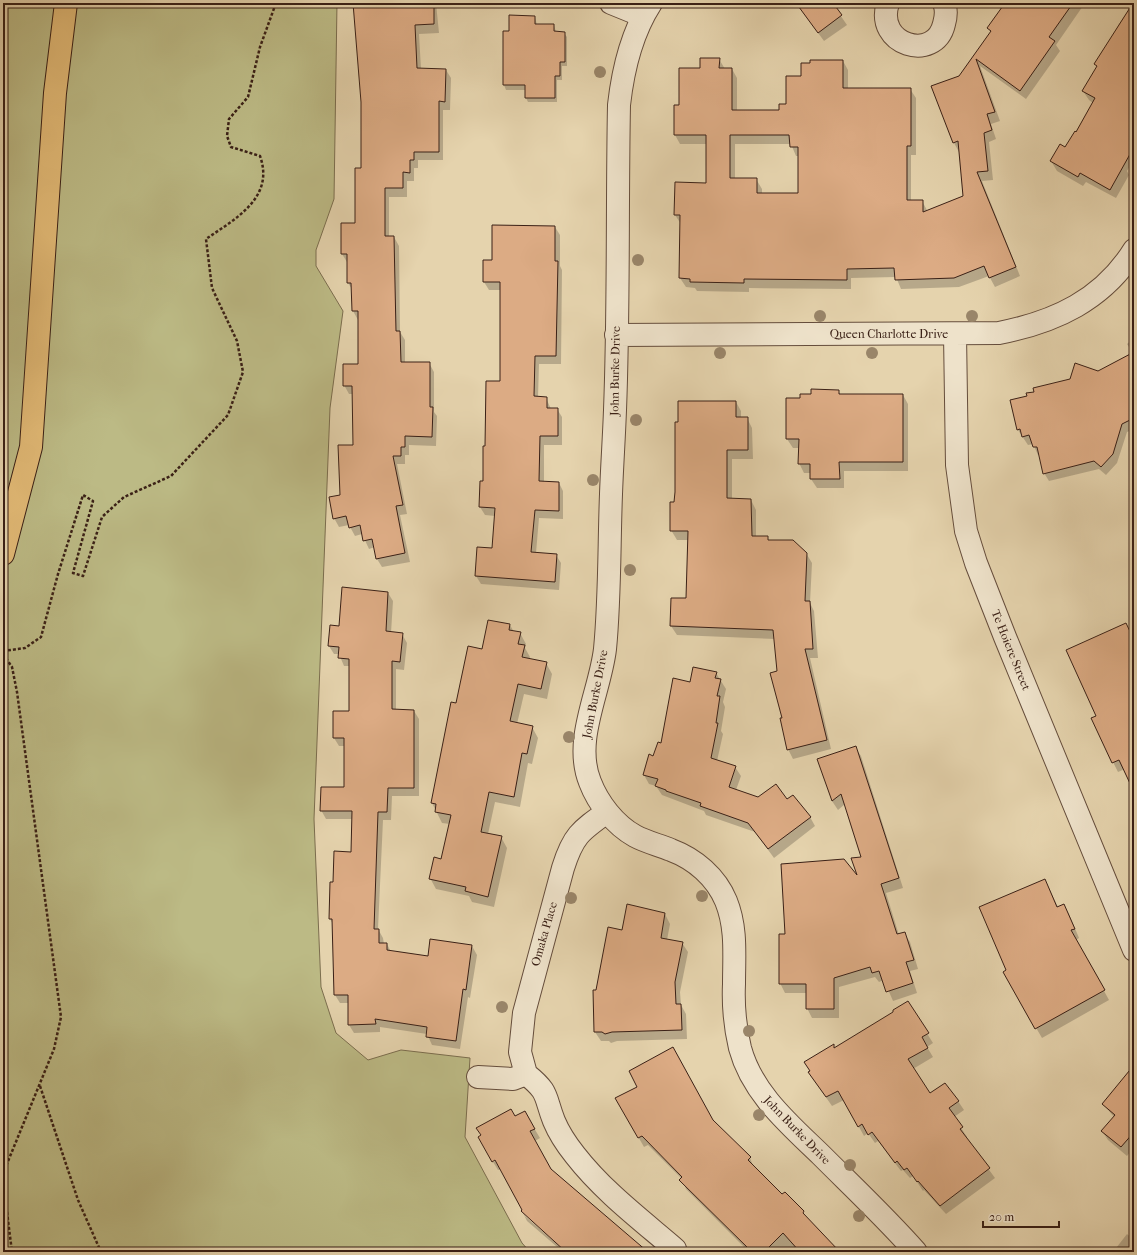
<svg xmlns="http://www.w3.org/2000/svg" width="1137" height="1255" viewBox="0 0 1137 1255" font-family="'IM FELL French Canon',serif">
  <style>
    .green { fill: #bcba85; stroke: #7b6d4e }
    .shadow { fill: #0003; fill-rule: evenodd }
    .building { fill: #dcab84; stroke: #3a2016; fill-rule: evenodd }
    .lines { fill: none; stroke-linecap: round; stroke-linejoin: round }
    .minor-casing { stroke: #654d3c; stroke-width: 24 }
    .major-casing { stroke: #3a2016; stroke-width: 24 }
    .path { stroke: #3a2016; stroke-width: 2.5; stroke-dasharray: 3 2; stroke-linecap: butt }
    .minor { stroke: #eee2ca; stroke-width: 22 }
    .major { stroke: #e2ba76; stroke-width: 22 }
    .tree { fill: #998569 }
    .labels { text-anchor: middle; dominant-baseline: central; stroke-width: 3; stroke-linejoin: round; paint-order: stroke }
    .street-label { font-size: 12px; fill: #3a2016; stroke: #eee2ca }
  </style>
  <rect width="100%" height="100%" fill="#e5d3ad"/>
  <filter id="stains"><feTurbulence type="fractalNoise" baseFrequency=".005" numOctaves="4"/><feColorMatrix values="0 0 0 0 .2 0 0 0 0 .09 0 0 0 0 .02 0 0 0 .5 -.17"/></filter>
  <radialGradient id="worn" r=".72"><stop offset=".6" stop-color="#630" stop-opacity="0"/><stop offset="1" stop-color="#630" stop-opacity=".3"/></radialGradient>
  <path class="green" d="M5 3H337L334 199 316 250V266L343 311 330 408 314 819 321 987 336 1033 368 1060 401 1050 470 1058 465 1137 522 1243 530 1252H3V8Z"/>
  <path class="shadow" d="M355 3H436L439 33 419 34 421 69 446 70 451 78 450 110H443V160H418V168H414V181H407V197H389V237H394L399 246 400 332 405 340V363H429L434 372V412L437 416 436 446 409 445V455H405V464H397L407 514 400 515 410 562 382 567 377 559 375 547 369 549 362 534 355 536 349 525 339 527 334 518 354 446 353 394H349L344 385 359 365 358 320 353 311 352 289 348 283V262H347L342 254 356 224 362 169V102Z
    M796 3H838L834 6 847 25 824 41Z
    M1006 3H1085L1056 45 1060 51 1026 99 980 66 1000 121 991 124 996 139 989 142 993 180 982 181 1020 276 995 287 989 276 959 287 901 289 896 277 851 278V289L749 288V292L697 291 695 288 686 287 680 278 681 224 675 215 707 184V144H680L675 135 680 106 701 69 719 59 725 69H732L737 78V111H780L787 105 802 77 843 61 848 70V89H910L916 98V155H911V201H922L928 212 964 197 959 152 954 143 960 77 991 33 988 28ZM735 144H791L796 156H799V194H762V189L756 179H735Z
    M1134 3V159L1127 171 1129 175 1116 198 1086 182 1083 186 1057 171 1051 161 1066 148 1093 103 1089 100 1083 91 1097 67 1096 64 1119 24Z
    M535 17 537 25H554L556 32 564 33 567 37V66H562V80H557V102H528L526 98V90H506L504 85V32H510Z
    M555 227 560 235V266L562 270 561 364H539L538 397 546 398 551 409H557L562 417V445H544V483H559L563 491V519L539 518 536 553 556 555 561 563 559 590 481 584 476 576 493 549 495 516 485 515 480 507 486 447 501 382V290H489L484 282 493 261Z
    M1134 338V429L1127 432 1117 463 1106 475 1099 469 1049 481 1044 473 1040 455H1038L1033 444 1028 445 1018 430 1028 396 1035 392 1098 372 1133 353 1127 344Z
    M838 391 841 395H903L908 404V471H844V488H817L811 479V473H804L799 463 800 448H793L787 439V399H801L812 395Z
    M736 402 741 411V418H747L752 428 753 459H732V499L751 500 756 510V537H767L769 541 806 553 812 563 810 603 814 611 818 658H810L831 749 793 759 788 749 783 719 775 639 677 635 671 626 672 599H687L688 540H677L671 530 675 503 679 423Z
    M388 593 393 601 391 633 402 634 407 643 404 670 396 669V710L414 711 419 719V796H392L391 820H383L378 929 383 938 384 944H387L391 952 429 957 472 946 477 955 470 998 468 997 460 1049 432 1045 427 1034 380 1027V1032L354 1033 349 1025V1003H340L335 995 333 924 330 919 334 883 352 853 353 819H326L321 810 345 788V746H339L334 738 350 712V666H344L339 654H334L329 646 340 627Z
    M510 625 514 632 520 633 526 644 525 648 530 657 529 660 546 663 552 674 547 699 524 694 517 724 532 727 538 738 532 764 528 763 520 807 495 802 488 834 501 837 507 848 494 907 472 902 469 896 436 889 430 878 442 860 450 824 442 823 432 803 452 703 457 704 483 650Z
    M1126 625 1134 640V789L1125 769 1118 772 1113 762 1097 716Z
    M716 673 726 689 723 702 725 707 721 731 723 734 717 761 735 767 741 776 736 790 758 798 787 801 810 817 815 826 774 858 755 832 706 815 704 811 662 795 656 786 649 784 644 775 662 744 690 683Z
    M855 747 861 756 903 888 886 893 899 935 904 933 910 942 918 969 910 971 917 993 893 1001 884 980 879 982 875 977 839 987V1018H812L807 1008V993H785L780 983 786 935 859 880 862 858 845 804 838 810 832 801 818 759Z
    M1134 798V810L1129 801Z
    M1045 880 1058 907 1064 905 1069 914 1079 938 1076 940 1109 1000 1042 1038 1004 973 1008 971Z
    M665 914 670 924 667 940 682 943 688 952 680 992 681 1005 686 1014 687 1039 617 1041 611 1043 609 1041H601L595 1032 594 991H597L622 931Z
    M908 1003 933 1043 927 1047 933 1057 913 1069 929 1094 958 1101 964 1110 954 1117 967 1137 966 1138 995 1178 946 1214 924 1190 923 1191 913 1176 910 1178 903 1170 901 1171 878 1141 875 1143 868 1133 864 1136 844 1100 832 1106 809 1073 834 1046 835 1048 894 1013Z
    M1134 1067V1147L1127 1156 1108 1140 1102 1131 1114 1117 1103 1104Z
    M616 1098 713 1121 750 1158 754 1168 838 1252H741L745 1248 686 1189 682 1179 648 1145 644 1147Z
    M525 1113 540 1138 535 1141 551 1170 646 1252H569L523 1212 525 1216 566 1252H563L527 1221 522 1211 523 1210 501 1169 498 1170 493 1162 500 1159 515 1118Z
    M1127 1234 1134 1240V1252H1113Z"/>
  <path class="building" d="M353 3H434V24L415 25 417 68 446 69 445 102 439 101V152H414V160H410V173L403 172V188H385V236H394L396 331H400L401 362H430V407H433L432 437 405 436V447H401V456H393L403 505 396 506 405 553 376 559 372 539 363 541 360 525 349 528 346 516 333 519 329 497 340 495 338 445H353L352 386H343V364H358V311H352L351 283H347V254H341V223H355V168H361V102Z
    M796 3H833L842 15 818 33Z
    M1005 3H1073L1049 37 1055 41 1020 91 976 59 995 112 987 114 992 130 984 133 988 171 977 172 1016 267 989 278 984 266 954 278 895 280 894 268 847 269V280L744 279V283L690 282V279L679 278 680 215H674L675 182 706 183V135H674V105H679V68H700V58H720L719 68H732V110H779V104H786V76H801V63H810V60H843V88H911V146H907V200H923V212L963 196 958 141 953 143 931 86 959 76 991 31 987 28ZM730 135H789L790 147H798V193H757V178H730Z
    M1133 3H1134V147L1110 190 1080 173 1078 177 1050 161 1060 144 1065 147 1075 131 1076 132 1095 98 1082 91 1097 66 1094 64Z
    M509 15 535 16V24H554V31L565 32V62H560V76H555V98H525V85H503V31H509Z
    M492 225 555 226V261H558L556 356H535L534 396 547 397V408H558V436H540L539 481 559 482V511L535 510 531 552 557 554 555 582 475 576 477 547 492 548 495 508 479 507 480 481H483V446H485L486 381H500V282H483V260H492Z
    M1134 352V418L1122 424 1113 454 1101 467 1094 461 1043 474 1037 447H1033L1029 435 1022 437 1020 429 1017 430 1010 400 1027 396 1026 393 1034 392 1033 388 1070 379 1075 363 1098 371Z
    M811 389 839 390V394H903V462H839L840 479H810V464H798L799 439H786V398H800V394H811Z
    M678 401H736V417H748V450H727V498L751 499 752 536H768V540H793L807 553 805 601H810L813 649H805L827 740 787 750 780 718H782L770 673 777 671 773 630 670 626 671 598H686L688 531H670V502H674L675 492V422H678Z
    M342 587 388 592 386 631 403 633 400 662 392 661V709L414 710V788H388L387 812H378L374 929H379V943H387V950L428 956 430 939 472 945 466 990 463 989 456 1041 426 1037 427 1027 375 1019 376 1024 348 1025V995H334L332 919H329L330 882H333L334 851 351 852 352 811H320L321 787H344V738H333V711H349V659L338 658 339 647 328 646 330 625 339 626Z
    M488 620 510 624 509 630 521 632 518 644 525 645 522 657 547 662 541 689 518 684 510 721 533 726 527 754 522 753 514 797 489 792 481 832 502 836 488 897 465 891 466 887 429 879 434 857 441 859 451 815 435 812 436 804 431 803 451 702 456 703 468 646 482 649Z
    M1126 623 1134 640V792L1119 760 1112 763 1091 718 1096 716 1066 650Z
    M693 667 717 672 715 678 721 679 717 696H720L716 723H718L711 758 736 766 729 787 758 797 776 784 787 799 793 795 811 817 768 849 748 823 700 806 701 803 666 791V790L655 786 658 779 643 775 649 754 653 756 658 742 661 743 673 678 690 682Z
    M856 746 899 878 881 884 897 934 905 932 914 960 906 962 913 983 886 992 879 971 872 973 870 967 834 978V1009H806V984H779V934H785L781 864 844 859 857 875 851 858 861 857 841 794 832 801 817 759Z
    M1045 879 1057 907 1064 904 1075 929 1071 930 1105 990 1035 1029 1003 972 1006 970 979 907Z
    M627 904 665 913 661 938 683 942 675 982 676 1004H681L682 1030 612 1032 605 1034 602 1032H594L593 990H596L608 927 622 930Z
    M908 1001 929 1033 922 1037 928 1048 908 1059 930 1093 945 1083 959 1101 949 1108 963 1127 960 1129 990 1168 940 1206 918 1181 917 1182 907 1168 904 1170 897 1161 895 1163 872 1132 868 1135 862 1124 858 1127 838 1091 826 1097 808 1072 810 1071 804 1062 834 1044V1048L893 1012V1010Z
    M673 1047 713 1120 751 1157 748 1160 782 1194 785 1192 804 1211 803 1213 840 1252H800L783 1233 764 1252H752L679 1180 682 1177 642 1136 638 1138 615 1098 637 1087 629 1071Z
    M1134 1065V1132L1121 1147 1101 1131 1115 1115 1102 1104Z
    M511 1109 515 1116 525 1111 535 1129 530 1131 551 1169 648 1252H566L521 1211 522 1210 495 1160 492 1162 478 1137 481 1135 476 1128Z"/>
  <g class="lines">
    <g class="minor-casing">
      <path id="minor" d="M611 3 643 16
        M651 3C631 34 623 69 619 105 617 207 619 308 615 410 614 438 612 466 611 494 609 545 610 598 605 649 600 692 573 740 590 782 598 803 615 825 635 836 646 842 659 845 671 850 695 859 716 877 726 901 737 928 734 956 734 984 733 1006 735 1027 740 1048 752 1093 789 1124 821 1155 853 1187 886 1218 916 1252
        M888 3C874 45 935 63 944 24 946 17 947 10 944 3
        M955 334 957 465 966 531 976 563 1005 637 1134 950
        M616 335 999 333C1055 322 1103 300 1134 250
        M526 1074C550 1093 544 1096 554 1121 559 1133 567 1145 575 1155 603 1191 640 1219 675 1249
        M478 1077 513 1079 526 1074 520 1052 524 1013 563 868C573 836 580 831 607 812"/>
    </g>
    <g class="major-casing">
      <path id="major" d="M3 554 31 447 55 93 66 3"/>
    </g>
    <path class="path" d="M3 651 25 648 41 637 58 574 83 495 93 501 73 573 83 576 102 517 124 497 171 476 228 415 243 372 237 341 212 288 206 239C235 219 275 198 260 156L231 147 227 136 229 119 248 97 260 47 276 3
      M3 654 12 667 17 692 61 1017 54 1049 4 1171V1188L12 1252
      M40 1086 78 1200 101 1252"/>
    <use href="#minor" class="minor"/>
    <use href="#major" class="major"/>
  </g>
  <g class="tree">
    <circle cx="600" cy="72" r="6"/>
    <circle cx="638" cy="260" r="6"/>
    <circle cx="820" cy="316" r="6"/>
    <circle cx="972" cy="316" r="6"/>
    <circle cx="720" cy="353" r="6"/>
    <circle cx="872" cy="353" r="6"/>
    <circle cx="636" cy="420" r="6"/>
    <circle cx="593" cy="480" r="6"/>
    <circle cx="630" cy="570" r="6"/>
    <circle cx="569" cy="737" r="6"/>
    <circle cx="702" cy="896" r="6"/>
    <circle cx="571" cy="898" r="6"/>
    <circle cx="502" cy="1007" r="6"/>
    <circle cx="749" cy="1031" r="6"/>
    <circle cx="759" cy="1115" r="6"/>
    <circle cx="850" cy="1165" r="6"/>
    <circle cx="859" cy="1216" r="6"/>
  </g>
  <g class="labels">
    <g class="street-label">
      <text x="889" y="334">Queen Charlotte Drive</text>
      <text transform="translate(615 371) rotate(-89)">John Burke Drive</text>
      <text transform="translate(1011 650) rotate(68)">Te Hoiere Street</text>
      <text transform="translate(595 694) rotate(-79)">John Burke Drive</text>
      <text transform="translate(544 934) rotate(-74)">Omaka Place</text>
      <text transform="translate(797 1130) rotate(46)">John Burke Drive</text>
    </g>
  </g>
  <rect width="1137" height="1255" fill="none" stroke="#e5d3ad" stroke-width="16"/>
  <rect x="4" y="4" width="1129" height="1247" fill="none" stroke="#3a2016" stroke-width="2"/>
  <rect x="8" y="8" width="1121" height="1239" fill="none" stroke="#3a2016"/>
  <path d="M983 1221v6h76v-6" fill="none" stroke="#3a2016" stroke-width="2"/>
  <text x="989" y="1221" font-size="12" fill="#3a2016" stroke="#eee2ca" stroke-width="3" paint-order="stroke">20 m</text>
  <rect width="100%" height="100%" filter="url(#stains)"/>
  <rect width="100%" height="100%" fill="url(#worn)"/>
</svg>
